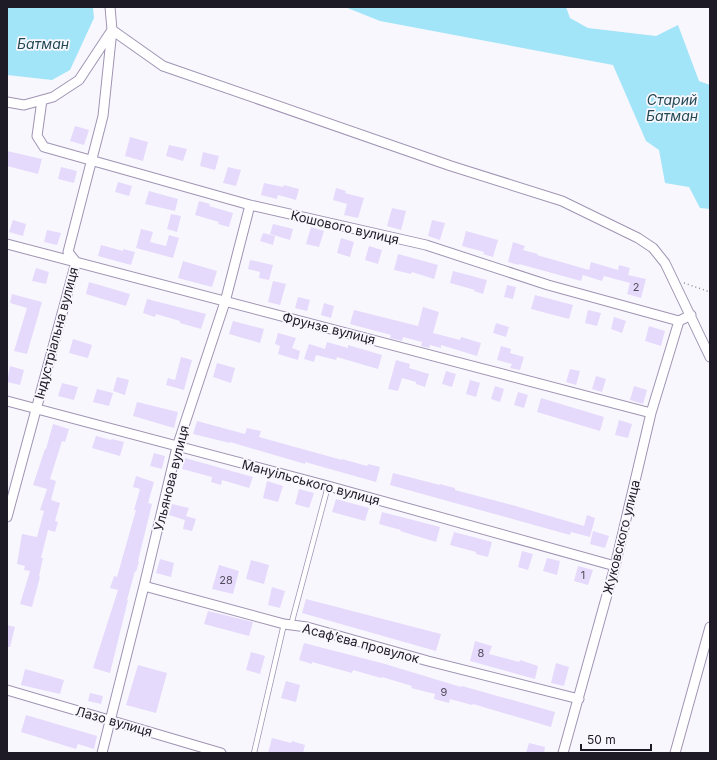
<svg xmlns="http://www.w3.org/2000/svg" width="717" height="760" viewBox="0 0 717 760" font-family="Inter,sans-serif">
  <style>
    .water { fill: #a2e5f8 }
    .building { fill: #e5dafb }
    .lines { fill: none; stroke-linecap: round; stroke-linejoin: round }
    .service-casing { stroke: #9f94b3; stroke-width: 6 }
    .minor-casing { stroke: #9f94b3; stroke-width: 11 }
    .path { stroke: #928f98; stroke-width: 1.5; stroke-dasharray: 1 3; stroke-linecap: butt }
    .service { stroke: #fff; stroke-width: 4.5 }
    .minor { stroke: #fff; stroke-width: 9 }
    .labels { text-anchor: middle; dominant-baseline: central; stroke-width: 3.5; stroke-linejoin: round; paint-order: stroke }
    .number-label { font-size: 11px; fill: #504b5b }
    .street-label { font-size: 13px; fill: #1f1b26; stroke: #f9f7fe }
    .water-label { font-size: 14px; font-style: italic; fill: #224954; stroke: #f9f7fe }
  </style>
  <rect width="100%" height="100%" fill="#f9f7fe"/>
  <path class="water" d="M7 7H93L94 18 70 70 52 80 7 75Z
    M345 7H566L570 18 588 28 656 36 678 25 699 81 710 85V209L700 208 689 187 665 183 659 150 646 141 613 65 380 21Z"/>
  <path class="building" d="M75 126 89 130 84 145 70 141Z
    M130 137 148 142 143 161 125 156Z
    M169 145 187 149 183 161 166 156Z
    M7 151 42 159 38 174 7 166Z
    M203 152 219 156 215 170 200 166Z
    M61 167 77 171 74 183 58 179Z
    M228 167 241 170 236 186 223 183Z
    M118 182 132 186 129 196 115 192Z
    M264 183 283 187 284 185 299 189 296 200 278 195 277 199 261 195Z
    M336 188 346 191 345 193 364 198 358 218 344 215 347 204 333 200Z
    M149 191 178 199 175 211 145 204Z
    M199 201 210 204 209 206 233 213 229 227 218 224 219 222 195 215Z
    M392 208 406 211 401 230 387 226Z
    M171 214 181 216 177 232 167 229Z
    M13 220 26 224 23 236 9 232Z
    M432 220 445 223 440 240 428 236Z
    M273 224 293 229 290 240 270 234Z
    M311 227 324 231 319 247 306 244Z
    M141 229 153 232 150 242 166 246 169 235 179 238 173 258 136 248Z
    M47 230 61 233 57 245 44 242Z
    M466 231 498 240 493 257 483 254 484 252 462 246Z
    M263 233 275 236 273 245 260 241Z
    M341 238 354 242 350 257 337 253Z
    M513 242 525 246 523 250 538 254 537 255 589 270 591 262 618 270 619 265 630 268 628 275 646 279 641 298 627 294 630 283 604 276 602 281 583 275 581 281 519 264V265L508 262Z
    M101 245 123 251V249L135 252 131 265 98 256Z
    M369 246 382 250 378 264 365 260Z
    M398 254 438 265 434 279 412 272 411 274 394 270Z
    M250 260 273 265 269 280 259 278 260 272 248 269Z
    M183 261 217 271 212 287 178 278Z
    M36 268 49 272 46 284 32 281Z
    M453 271 487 280 483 294 474 291 475 290 450 283Z
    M273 281 286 284 280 305 268 302Z
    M89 282 130 294 126 306 86 294Z
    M507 285 516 287 513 299 504 297Z
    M12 294 42 302 27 354 14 351 27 308 10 303Z
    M535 295 573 305 569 319 531 309Z
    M298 297 310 300 307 311 295 308Z
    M147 299 206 314 201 329 180 323V321L156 314 155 317 143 313Z
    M324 303 334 306 331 318 321 315Z
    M423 307 439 312 433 333 460 340 461 337 481 343 477 356 441 345V348L430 345 429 348 421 346 422 342 403 337 402 341 390 338 391 335 350 324 354 310 418 326Z
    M588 310 601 313 597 326 585 323Z
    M614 317 626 321 622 333 611 329Z
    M233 321 264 329 260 343 229 334Z
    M496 323 509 327 506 337 493 333Z
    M649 326 665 331 661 346 645 341Z
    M278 333 296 338 292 348 300 351 298 360 278 354 280 346 275 344Z
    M73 339 92 345 88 358 69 353Z
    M327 342 348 348V345L382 355 378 369 337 357 336 360 316 355 314 362 304 359 309 344 325 349Z
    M501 346 511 349 510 353 524 357 520 370 510 368 512 364 497 360Z
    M181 357 192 360 184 390 166 385 168 378 175 380Z
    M396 360 410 364 409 368 429 374 425 387 416 384V382L402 378 398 391 388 389Z
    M217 363 235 368 231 383 213 377Z
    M10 366 24 370 20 385 7 382Z
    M570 369 580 371 576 385 566 382Z
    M446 371 456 374 452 387 442 384Z
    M596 376 606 379 602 392 592 389Z
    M117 377 129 380 125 395 113 391Z
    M470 380 480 383 476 397 466 394Z
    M62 383 78 387 74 400 58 396Z
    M495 386 504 389 500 402 491 399Z
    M634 386 647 390 643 404 630 400Z
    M97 389 113 393 109 406 93 402Z
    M518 392 528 395 524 408 514 405Z
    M541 398 604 417 600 431 537 412Z
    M137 402 178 412 174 428 133 416Z
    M619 420 632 424 628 438 615 435Z
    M197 421 245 434 247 428 261 431 259 437 342 460V459L367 466 368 464 380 467 376 482 305 462V464L230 442V443L193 434Z
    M53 424 69 429 65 442 62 441 50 479 56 481 51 500 60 503 55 521 58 522 55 532 48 530 41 558H43L39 576 40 577 32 607 20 604 30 571 24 570 25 566 17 564 22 534 37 537 44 511 40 510 47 489 33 485 45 449H46Z
    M96 436 111 440 112 439 124 442 120 456 92 448Z
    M154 453 165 456 162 469 150 466Z
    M185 458 253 477 249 488 222 480 221 485 211 482 212 477 182 469Z
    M393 473 440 485V484L455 488V490L512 505 584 526 587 515 595 518 590 537 571 532 570 535 390 485Z
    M136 476 154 482 148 503 152 504 138 561 139 562 136 572 135 571 127 600H128L110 673 93 668 118 590 110 588 114 576 117 577 136 510H134L140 489 133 487Z
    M267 481 283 486 278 502 263 498Z
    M299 489 314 493 309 508 295 504Z
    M336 499 369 508 365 521 332 512Z
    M172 504 189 508 186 516 196 519 192 531 183 529 185 520 169 515Z
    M382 512 440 527 436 542 400 531 401 530 379 524Z
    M593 531 609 536 605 548 590 544Z
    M454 532 492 542 488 557 476 554V552L450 545Z
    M522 551 533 554 528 570 518 567Z
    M547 558 560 561 557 575 543 571Z
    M160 559 174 563 171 577 156 573Z
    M251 560 269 565 264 584 246 579Z
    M219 565 239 571 233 594 212 589Z
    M578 566 593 570 588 585 574 581Z
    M272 587 285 591 280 608 268 605Z
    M306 599 441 634 436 651 302 613Z
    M208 611 253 622 249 636 204 624Z
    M7 625 15 627 10 647H7Z
    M475 641 492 646 489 654 519 662 520 660 538 666 535 679 470 661Z
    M304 643 385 664 461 687 462 686 555 712 551 727 473 704 472 705 450 699 449 703 434 699 435 694 411 688 412 686 382 677 381 678 353 670 352 673 312 662V664L299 660Z
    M251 652 265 656 260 674 246 670Z
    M556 663 569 667 564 686 551 683Z
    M138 665 167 673 156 713 126 705Z
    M25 669 64 680 60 694 21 685Z
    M286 681 300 685 296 702 281 698Z
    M90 693 103 696 101 704 88 701Z
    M26 715 97 736 94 749 78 744 76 749 21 732Z
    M272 738 291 743 292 741 305 745 303 753H268Z
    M529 743 545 747 544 753H526Z"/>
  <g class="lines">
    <g class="service-casing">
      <path id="service" d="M291 625 328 486
        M254 753 284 624"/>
    </g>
    <g class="minor-casing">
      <path id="minor" d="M42 100 37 136 44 147 250 205 426 245 548 285 679 321 691 315
        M7 102 24 105 53 97 79 80 112 30 163 66 451 166 562 201 638 238 653 248 665 263 710 357
        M7 244 651 413
        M7 401 328 486 615 566
        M7 517 76 262 68 252 103 116 112 30 110 7
        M144 586 284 624 307 627 428 661 579 699
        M7 690 221 753
        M102 753 144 586 177 447 225 302 250 205
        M563 753 615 566 651 413 679 321
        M675 753 710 627"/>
    </g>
    <path class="path" d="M684 283 710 292"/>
    <use href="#service" class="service"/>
    <use href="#minor" class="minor"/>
  </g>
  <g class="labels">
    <g class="number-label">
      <text x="636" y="287">2</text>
      <text x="583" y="575">1</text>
      <text x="226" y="580">28</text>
      <text x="481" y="653">8</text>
      <text x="444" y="692">9</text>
    </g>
    <g class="street-label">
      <text transform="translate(345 227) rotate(13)">Кошового вулиця</text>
      <text transform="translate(329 328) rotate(14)">Фрунзе вулиця</text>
      <text transform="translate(56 333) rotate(-75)">Індустріальна вулиця</text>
      <text transform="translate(171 478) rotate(-76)">Ульянова вулиця</text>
      <text transform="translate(311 482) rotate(15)">Мануільського вулиця</text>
      <text transform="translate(621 537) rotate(-76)">Жуковского улица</text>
      <text transform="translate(361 643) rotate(15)">Асаф’єва провулок</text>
      <text transform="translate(114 721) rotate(16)">Лазо вулиця</text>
    </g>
    <g class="water-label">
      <text x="43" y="43">Батман</text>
      <text x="672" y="99">Старий<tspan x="672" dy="16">Батман</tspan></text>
    </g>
  </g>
  <rect width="717" height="760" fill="none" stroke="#1f1b26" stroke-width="16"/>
  <path d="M581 744v6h70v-6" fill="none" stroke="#1f1b26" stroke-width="2"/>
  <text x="587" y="744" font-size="12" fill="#1f1b26" stroke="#f9f7fe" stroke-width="3" paint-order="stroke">50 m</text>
</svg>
